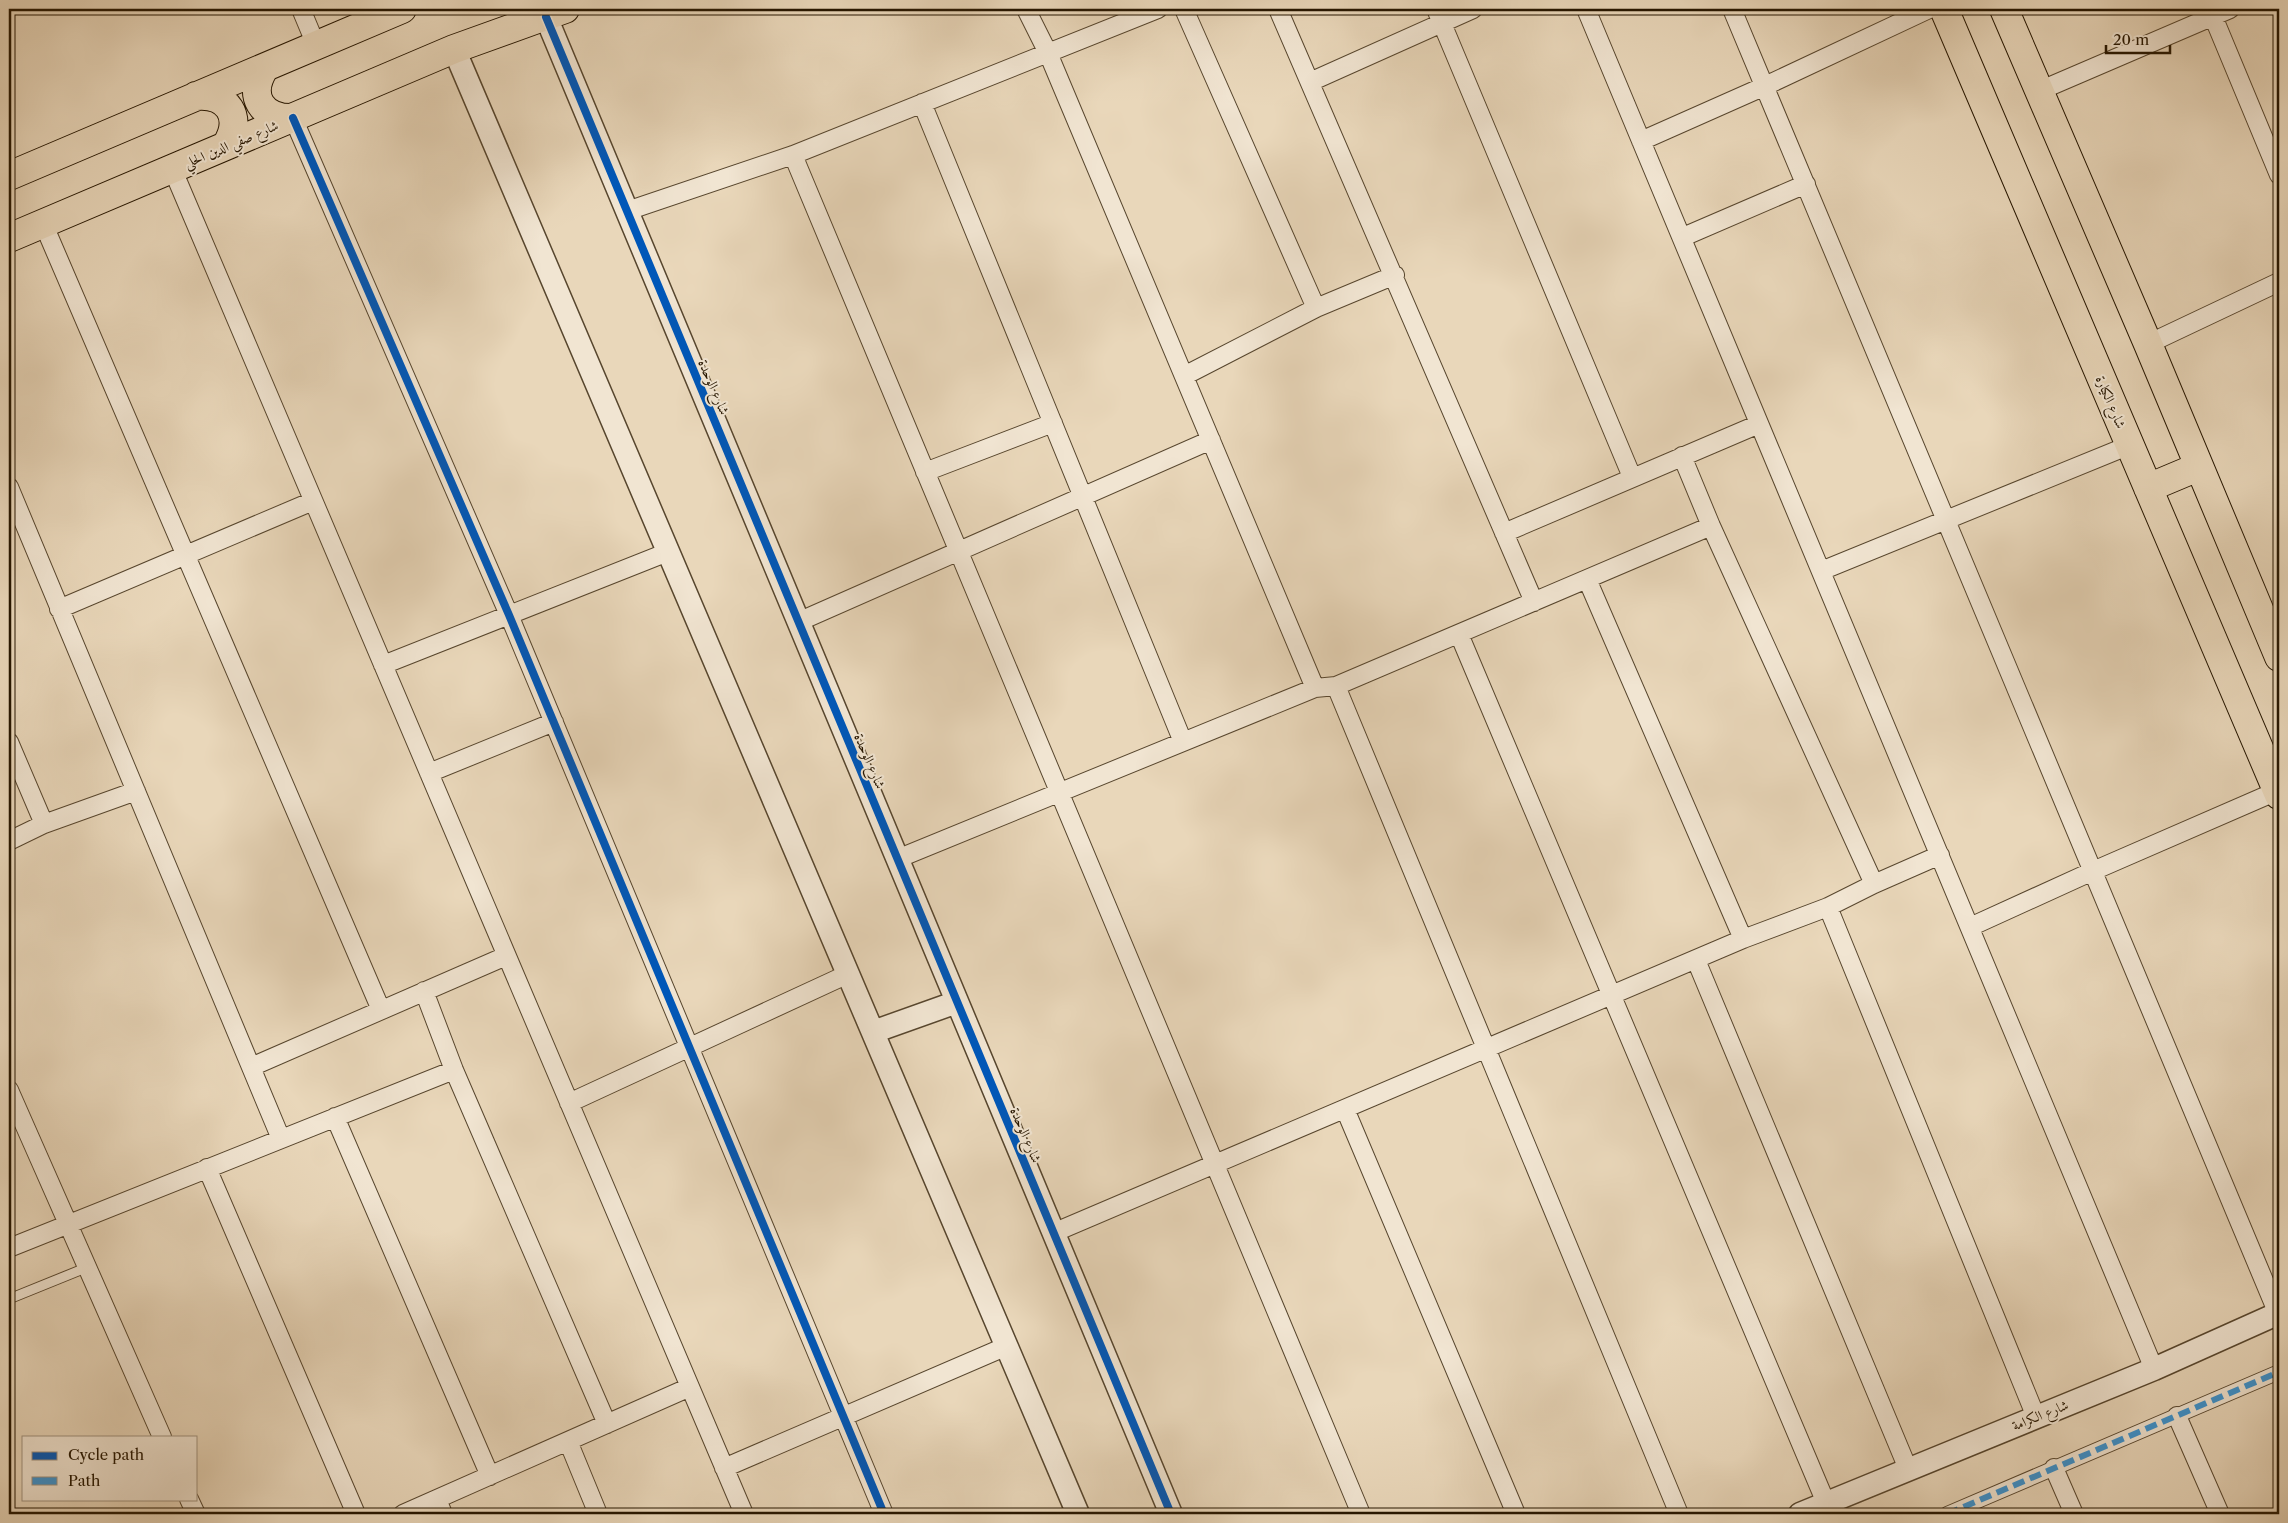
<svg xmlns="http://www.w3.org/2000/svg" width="2288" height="1523" viewBox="0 0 2288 1523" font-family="'Libre Caslon Text',Amiri,serif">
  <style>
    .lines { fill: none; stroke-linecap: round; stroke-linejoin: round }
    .service-casing { stroke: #57462e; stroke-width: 11 }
    .pedestrian-casing { stroke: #57462e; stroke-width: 16 }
    .minor-casing { stroke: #57462e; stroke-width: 20 }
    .tertiary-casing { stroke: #57462e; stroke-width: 25 }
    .primary-casing { stroke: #261600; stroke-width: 30 }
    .service { stroke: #f1e5d2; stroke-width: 9 }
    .pedestrian { stroke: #f1e5d2; stroke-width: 14 }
    .minor { stroke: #f1e5d2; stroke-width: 18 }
    .tertiary { stroke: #f1e5d2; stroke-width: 22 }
    .primary { stroke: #e9d7ba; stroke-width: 28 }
    .quiet { stroke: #3b93d0; stroke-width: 6; stroke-dasharray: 12 6; stroke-linecap: butt }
    .cycleway-casing { stroke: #f1e5d2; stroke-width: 11 }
    .cycleway { stroke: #0057b8; stroke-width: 8 }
    .labels { text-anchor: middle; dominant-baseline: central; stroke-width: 4; stroke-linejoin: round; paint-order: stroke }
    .street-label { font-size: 14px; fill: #261600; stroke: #f1e5d2 }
  </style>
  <rect width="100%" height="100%" fill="#e9d7ba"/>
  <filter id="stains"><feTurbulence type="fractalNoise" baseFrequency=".004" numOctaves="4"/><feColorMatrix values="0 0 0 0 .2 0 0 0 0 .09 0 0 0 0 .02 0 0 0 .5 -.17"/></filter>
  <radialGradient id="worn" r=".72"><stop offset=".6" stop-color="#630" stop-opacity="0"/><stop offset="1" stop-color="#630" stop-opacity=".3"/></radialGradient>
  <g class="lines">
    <g class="service-casing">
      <path id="service" d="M9 1299 88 1267"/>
    </g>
    <g class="pedestrian-casing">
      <path id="pedestrian" d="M1947 1514 2279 1372"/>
    </g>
    <g class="minor-casing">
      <path id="minor" d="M301 9 316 45
        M1026 9 1048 53 1315 688
        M1184 9 1316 308
        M1278 9 1534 602
        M1436 9 1632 477
        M1586 9 2154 1369
        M1732 9 2278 1314
        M2210 9 2279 175
        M1310 82 1473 9
        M2039 91 2230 9
        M922 103 1183 742
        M293 118 509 615 884 1514
        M1641 141 1765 86 1929 9
        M793 155 1361 1514
        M172 168 744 1514
        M627 211 793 155 1158 9
        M43 223 381 1010
        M1683 237 1806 184
        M2148 344 2279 282
        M1184 376 1316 308 1395 275
        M1682 456 1711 526 1874 884
        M925 472 1053 423
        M9 487 281 1139
        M1504 533 1759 424
        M1821 571 2130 445
        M1587 579 1743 939
        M59 609 313 501
        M798 622 1211 440
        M1459 634 1826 1503
        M383 665 668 552
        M1336 686 1679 1514
        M9 742 44 824
        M429 773 554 722
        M9 841 44 824 136 791
        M897 859 1315 688 1336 686 1711 526
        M1828 907 2036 1417
        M1970 927 2093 871 2277 791
        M1696 960 1908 1469
        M424 991 454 1070 607 1424
        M251 1067 506 956
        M9 1090 162 1437
        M569 1103 848 974
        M1345 1109 1516 1514
        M335 1117 490 1476
        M207 1168 356 1514
        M1053 1233 1743 939 1828 907 1874 884 1940 855
        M9 1248 454 1070
        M2177 1416 2220 1514
        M568 1441 598 1514
        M724 1468 1007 1346
        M2054 1468 2074 1514
        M189 1499 196 1514
        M437 1499 443 1514
        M403 1514 690 1387"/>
    </g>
    <g class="tertiary-casing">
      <path id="tertiary" d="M546 17 1171 1514
        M454 49 1078 1514
        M873 1032 957 1002
        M1800 1514 2154 1369 2279 1313"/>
    </g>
    <g class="primary-casing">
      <path id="primary" d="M1944 9 2279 795
        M2004 9 2148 344 2279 657
        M264 69C247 96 262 119 293 118
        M196 96C228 93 243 117 227 144
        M9 176 402 9
        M9 238 454 49 565 9
        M2148 488 2198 467"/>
    </g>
    <use href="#service" class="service"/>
    <use href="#pedestrian" class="pedestrian"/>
    <use href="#minor" class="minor"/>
    <use href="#tertiary" class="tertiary"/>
    <use href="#primary" class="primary"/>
    <path class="quiet" d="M1947 1514 2279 1372"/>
    <g class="cycleway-casing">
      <path id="cycleway" d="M546 17 1171 1514
        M293 118 509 615 884 1514"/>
    </g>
    <use href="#cycleway" class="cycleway"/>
  </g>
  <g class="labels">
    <g class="street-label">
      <text transform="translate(231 144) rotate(-23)">شارع صفي الدين الحلي</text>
      <text transform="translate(714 387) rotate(67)">شارع الوحدة</text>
      <text transform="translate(2111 402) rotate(67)">شارع الكيارة</text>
      <text transform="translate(870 761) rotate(67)">شارع الوحدة</text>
      <text transform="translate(1026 1135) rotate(67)">شارع الوحدة</text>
      <text transform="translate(2040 1415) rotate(-22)">شارع الكرامة</text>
    </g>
  </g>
  <rect width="2288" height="1523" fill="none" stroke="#e9d7ba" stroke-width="30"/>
  <rect x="10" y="10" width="2268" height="1503" fill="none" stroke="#261600" stroke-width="2.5"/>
  <rect x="15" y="15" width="2258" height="1493" fill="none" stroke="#261600"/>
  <rect x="22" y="1436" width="175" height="65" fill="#f1e5d2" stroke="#a0927e"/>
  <rect x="32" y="1452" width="25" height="8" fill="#0057b8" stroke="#a0927e"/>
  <text x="68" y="1460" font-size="15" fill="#261600">Cycle path</text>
  <rect x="32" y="1477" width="25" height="8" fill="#3b93d0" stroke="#a0927e"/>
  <text x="68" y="1486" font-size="15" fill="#261600">Path</text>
  <path d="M2106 45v8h64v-8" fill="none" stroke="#261600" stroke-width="2.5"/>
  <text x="2113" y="45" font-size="15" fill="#261600" stroke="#f1e5d2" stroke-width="4" paint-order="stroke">20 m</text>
  <rect width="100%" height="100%" filter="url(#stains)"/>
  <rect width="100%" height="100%" fill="url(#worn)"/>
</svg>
